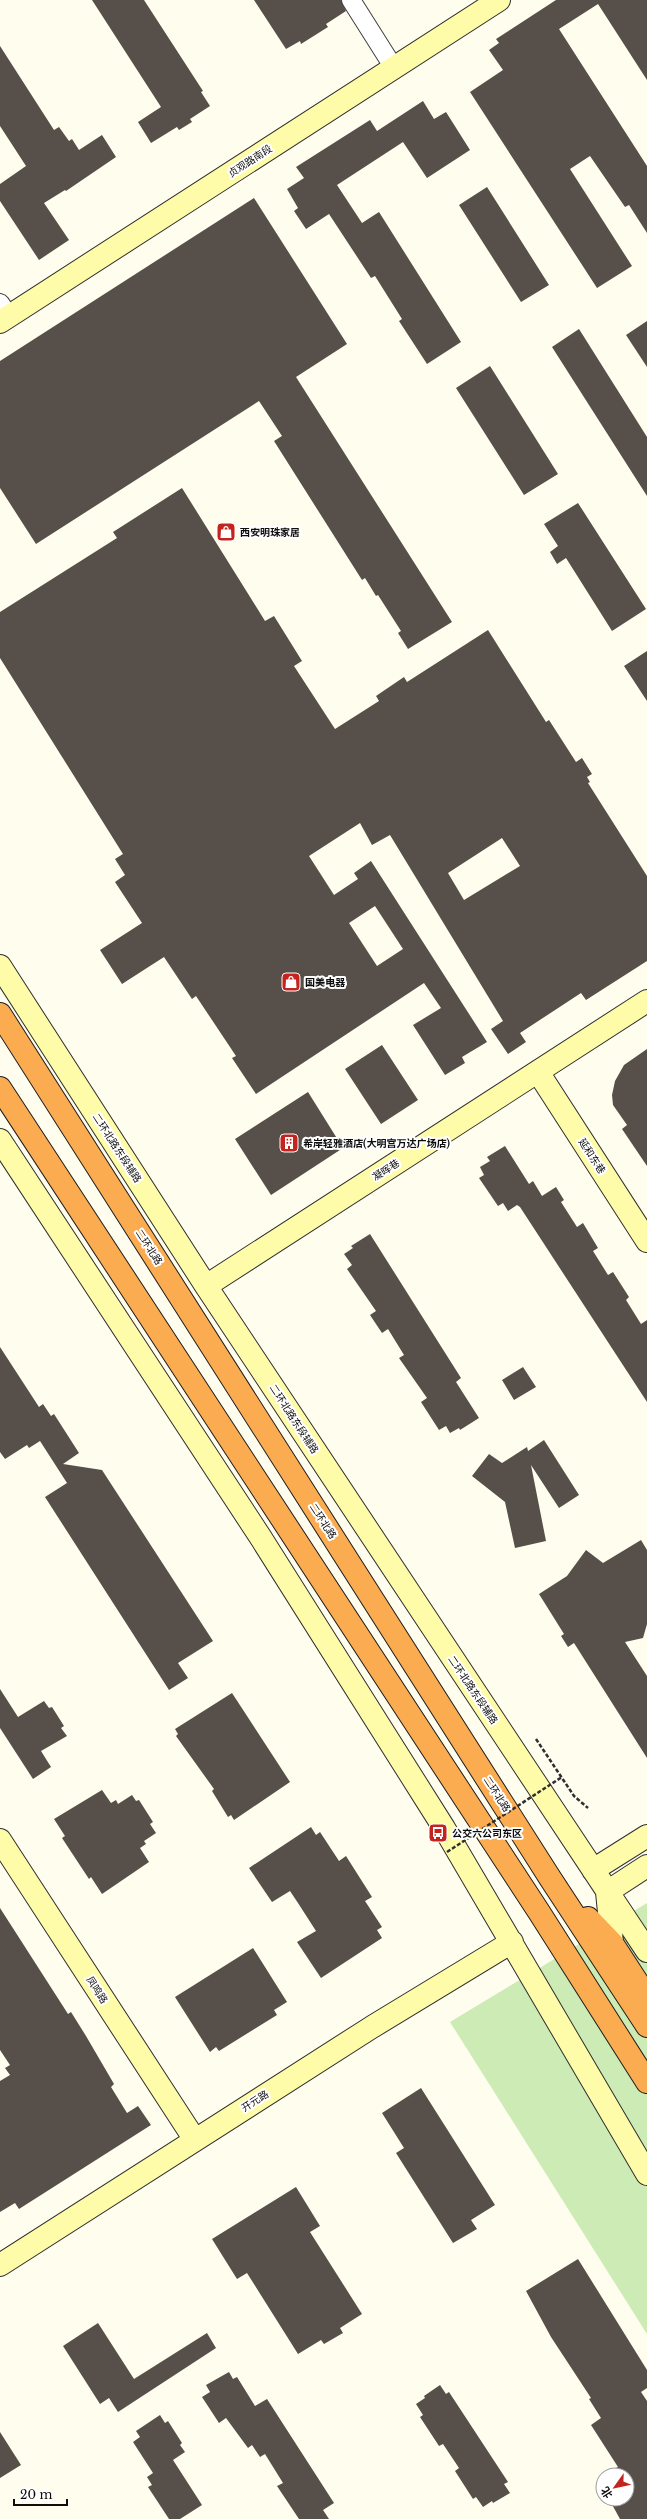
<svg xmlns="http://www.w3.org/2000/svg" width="647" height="2519" viewBox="0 0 647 2519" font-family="'Libre Baskerville','Noto Sans SC',serif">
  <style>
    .green { fill: #cdebb5 }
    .building { fill: #574f49; fill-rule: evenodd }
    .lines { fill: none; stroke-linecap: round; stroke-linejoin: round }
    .street-casing { stroke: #404040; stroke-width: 20 }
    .secondary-casing { stroke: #2f2f2f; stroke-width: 24 }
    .highway-casing { stroke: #1e1e1e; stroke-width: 24 }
    .path { stroke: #2f2f2f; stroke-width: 2.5; stroke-dasharray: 4 2; stroke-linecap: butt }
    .street { stroke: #fff; stroke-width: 18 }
    .secondary { stroke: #fffca9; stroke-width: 22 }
    .highway { stroke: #fbab50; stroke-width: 22 }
    .path-bridge { stroke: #2f2f2f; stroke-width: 2.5; stroke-dasharray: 4 2; stroke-linecap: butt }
    .labels { text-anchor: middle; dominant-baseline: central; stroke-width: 4; stroke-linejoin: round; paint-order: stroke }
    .street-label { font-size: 10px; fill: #0d0d0d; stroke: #fff }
    .poi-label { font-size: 10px; font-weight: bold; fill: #0d0d0d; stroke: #fff; text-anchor: start }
  </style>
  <rect width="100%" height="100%" fill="#fffdee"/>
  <path class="green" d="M647 1903V2334L450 2022Z"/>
  <path class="building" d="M92 0H144L203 91 201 92 210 106 190 119 192 122 179 130 177 127 151 143 138 122 161 107Z
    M254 0H341L346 11 326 24 328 27 301 44 300 41 286 49Z
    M556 0H647V80L598 4 559 29 647 166V233L629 205 625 207 590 156 570 169 632 266 597 288 470 92 503 70 489 50 499 43 496 39Z
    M0 46 54 130 59 127 69 141 72 139 79 150 102 135 116 157 66 191 65 190 44 203 69 240 39 260 0 201V184L26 166 0 126Z
    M423 101 434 119 446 112 470 150 427 178 403 142 337 185 362 223 379 212 461 342 427 364 399 321 402 319 375 276 371 278 329 214 306 229 294 211 298 208 287 189 304 178 296 167 370 120 377 131Z
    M487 187 549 285 521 302 459 205Z
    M254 198 347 344 296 377 452 622 408 649 398 633 401 631 378 595 376 596 365 578 362 580 274 441 282 436 259 401 36 544 0 488V361Z
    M647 321V367L626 335Z
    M579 329 647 437V496L552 347Z
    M490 366 558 474 524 495 456 388Z
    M182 488 265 621 274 616 302 661 294 666 335 729 379 701 376 696 404 677 407 682 488 630 546 722 549 720 576 762 582 758 592 774 587 777 590 782 588 783 647 876V961L586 1000 581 993 520 1033 526 1042 508 1054 491 1029 503 1021 390 835 372 845 360 823 309 856 334 895 358 879 354 873 371 861 487 1042 462 1057 465 1063 445 1075 413 1025 441 1008 424 983 256 1094 232 1058 236 1056 196 996 192 999 164 957 122 984 100 950 142 923 115 882 125 875 115 859 123 854 0 658V612L117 538 113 532ZM502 838 520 866 464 900 448 873ZM375 906 403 949 377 966 349 923Z
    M578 503 646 609 612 631 566 558 557 564 550 552 558 546 544 524Z
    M647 651V701L624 666Z
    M382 1045 418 1100 381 1124 345 1069Z
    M647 1049V1166L622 1129 627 1125 613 1105 612 1095 615 1081 624 1065Z
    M308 1092 343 1148 271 1195 235 1139Z
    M505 1146 529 1184 533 1181 542 1196 556 1187 564 1200 561 1202 577 1227 583 1223 598 1248 593 1251 608 1275 613 1272 629 1297 626 1300 641 1324 647 1320V1402L520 1207 517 1205 508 1211 503 1203 498 1206 479 1178 484 1175 480 1167 490 1161 487 1157Z
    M370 1234 461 1378 456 1382 479 1418 460 1430 459 1428 450 1433 446 1426 439 1430 421 1402 427 1398 399 1358 404 1355 388 1329 382 1333 370 1315 376 1311 347 1269 352 1265 344 1254 353 1248 351 1246Z
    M0 1347 39 1407 43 1404 51 1416 54 1414 79 1453 63 1464 102 1470 213 1641 178 1663 188 1678 169 1690 45 1497 67 1483 40 1441 29 1448 27 1445 5 1459 0 1452Z
    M523 1367 536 1387 514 1400 502 1380Z
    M544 1440 579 1495 559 1508 531 1465 546 1541 515 1548 505 1502 472 1476 489 1454 502 1463 527 1447 528 1451Z
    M641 1540 647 1550V1624L643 1638 625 1642 647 1676V1758L574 1643 568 1647 561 1636 564 1634 539 1594 567 1576 586 1550 603 1563Z
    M0 1689 18 1717 44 1701 49 1708 52 1707 64 1726 61 1728 67 1736 41 1751 51 1767 33 1779 0 1728Z
    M232 1693 290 1782 234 1820 231 1815 228 1817 212 1791 214 1789 176 1736 178 1734 175 1729Z
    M102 1790 111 1803 116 1800 118 1804 132 1795 136 1801 139 1800 153 1822 150 1824 156 1833 144 1841 146 1844 140 1848 149 1862 102 1894 91 1877 89 1879 62 1838 65 1836 54 1819Z
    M311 1827 316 1835 320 1832 339 1861 346 1856 372 1897 365 1901 382 1927 377 1930 382 1938 321 1978 297 1942 316 1931 298 1903 290 1891 272 1902 249 1868Z
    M0 1908 68 2014 71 2012 86 2036 114 2084 111 2087 127 2113 138 2106 151 2125 19 2209 15 2203 0 2212V2081L10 2075 5 2068 10 2065 0 2050Z
    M253 1948 287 2002 274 2010 277 2015 256 2028 219 2051 216 2047 210 2052 175 1997Z
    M421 2088 495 2205 471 2220 477 2229 453 2243 396 2153 404 2148 382 2113Z
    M296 2187 320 2226 310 2232 362 2314 340 2328 343 2333 324 2344 321 2340 298 2354 247 2273 237 2279 212 2239Z
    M578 2259 647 2370V2388L641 2392 647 2401V2519H620L609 2499H627V2475H603L618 2467 591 2425 601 2418 589 2399 591 2398 551 2337 526 2291Z
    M98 2323 134 2379 207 2333 216 2348 118 2412 109 2398 100 2404 63 2346Z
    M229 2372 233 2379 237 2377 255 2406 267 2399 334 2503 323 2510 329 2519H299L277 2486 283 2483 265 2454 260 2457 252 2445 248 2448 226 2418 219 2423 202 2397 210 2392 206 2385Z
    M440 2385 446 2394 449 2392 508 2482 504 2484 510 2493 493 2503 492 2501 483 2507 476 2497 473 2499 455 2471 459 2468 443 2444 439 2446 420 2417 423 2415 416 2404 425 2398 424 2396Z
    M160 2415 165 2423 168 2421 182 2443 180 2445 185 2452 173 2460 202 2505 180 2519H169L148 2487 152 2485 147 2477 153 2473 133 2442 140 2437 136 2431Z
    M0 2432 21 2465 0 2478Z"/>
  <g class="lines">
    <g class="street-casing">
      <path id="street" d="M351 0 394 68
        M0 303 9 316"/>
    </g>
    <g class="secondary-casing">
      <path id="secondary" d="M0 322 499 0
        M0 966 206 1286 647 1951
        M538 1072 647 1241
        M0 1140 261 1538 444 1828 647 2174
        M206 1286 647 1001
        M0 1840 195 2140
        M593 1870 647 1836
        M612 1943 607 1892 647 1866
        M0 2265 372 2027 512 1942"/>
    </g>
    <g class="highway-casing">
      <path id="highway" d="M0 1014 550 1878 647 2026
        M0 1088 539 1912 647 2082
        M588 1918 612 1943 647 1997"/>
    </g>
    <path class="path" d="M536 1739 574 1796 588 1808"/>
    <use href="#street" class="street"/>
    <use href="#secondary" class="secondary"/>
    <use href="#highway" class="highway"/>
    <path class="path-bridge" d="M447 1852 562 1777"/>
  </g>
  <defs>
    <g id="shop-square" transform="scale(1)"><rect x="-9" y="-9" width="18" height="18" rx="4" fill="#c4241f" stroke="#fff"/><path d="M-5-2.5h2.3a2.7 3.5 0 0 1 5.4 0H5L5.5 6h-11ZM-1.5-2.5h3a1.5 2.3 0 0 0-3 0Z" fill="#fff"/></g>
    <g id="building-square" transform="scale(1)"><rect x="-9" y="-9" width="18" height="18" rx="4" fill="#c4241f" stroke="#fff"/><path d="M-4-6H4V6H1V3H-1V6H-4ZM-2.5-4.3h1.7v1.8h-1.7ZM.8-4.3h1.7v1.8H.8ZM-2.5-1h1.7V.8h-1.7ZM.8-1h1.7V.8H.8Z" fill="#fff"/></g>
    <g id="bus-square" transform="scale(1)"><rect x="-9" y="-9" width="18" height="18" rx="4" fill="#c4241f" stroke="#fff"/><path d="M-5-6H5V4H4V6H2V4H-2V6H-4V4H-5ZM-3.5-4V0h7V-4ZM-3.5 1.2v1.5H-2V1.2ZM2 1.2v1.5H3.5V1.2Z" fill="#fff"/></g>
  </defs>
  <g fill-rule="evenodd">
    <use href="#shop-square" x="226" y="532"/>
    <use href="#shop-square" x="291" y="982"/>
    <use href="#building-square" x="289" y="1143"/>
    <use href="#bus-square" x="438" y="1833"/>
  </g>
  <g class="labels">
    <g class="street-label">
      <text transform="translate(250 161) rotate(-33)">贞观路南段</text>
      <text transform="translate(117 1148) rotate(57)">二环北路东段辅路</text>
      <text transform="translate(592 1156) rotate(57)">延和东巷</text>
      <text transform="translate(386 1170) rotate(-33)">凝晖巷</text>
      <text transform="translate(149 1247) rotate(57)">二环北路</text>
      <text transform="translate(294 1419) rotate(57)">二环北路东段辅路</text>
      <text transform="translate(323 1521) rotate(57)">二环北路</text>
      <text transform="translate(473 1690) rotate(56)">二环北路东段辅路</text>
      <text transform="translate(497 1794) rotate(57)">二环北路</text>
      <text transform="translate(97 1990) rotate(57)">凤鸣路</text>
      <text transform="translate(255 2101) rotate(-32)">开元路</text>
    </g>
    <g class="poi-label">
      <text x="240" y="532">西安明珠家居</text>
      <text x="305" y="982">国美电器</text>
      <text x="303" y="1143">希岸轻雅酒店(大明宫万达广场店)</text>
      <text x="452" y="1833">公交六公司东区</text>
    </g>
  </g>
  <g transform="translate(615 2487) rotate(237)"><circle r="19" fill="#ffffff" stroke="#9e9e9e"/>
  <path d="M0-3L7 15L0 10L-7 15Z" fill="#c4241f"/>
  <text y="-6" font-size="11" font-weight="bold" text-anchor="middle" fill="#0d0d0d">北</text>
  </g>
  <path d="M14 2499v6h53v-6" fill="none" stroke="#0d0d0d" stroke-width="2"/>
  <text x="20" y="2499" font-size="12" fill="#0d0d0d" stroke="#ffffff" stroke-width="3" paint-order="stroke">20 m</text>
</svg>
